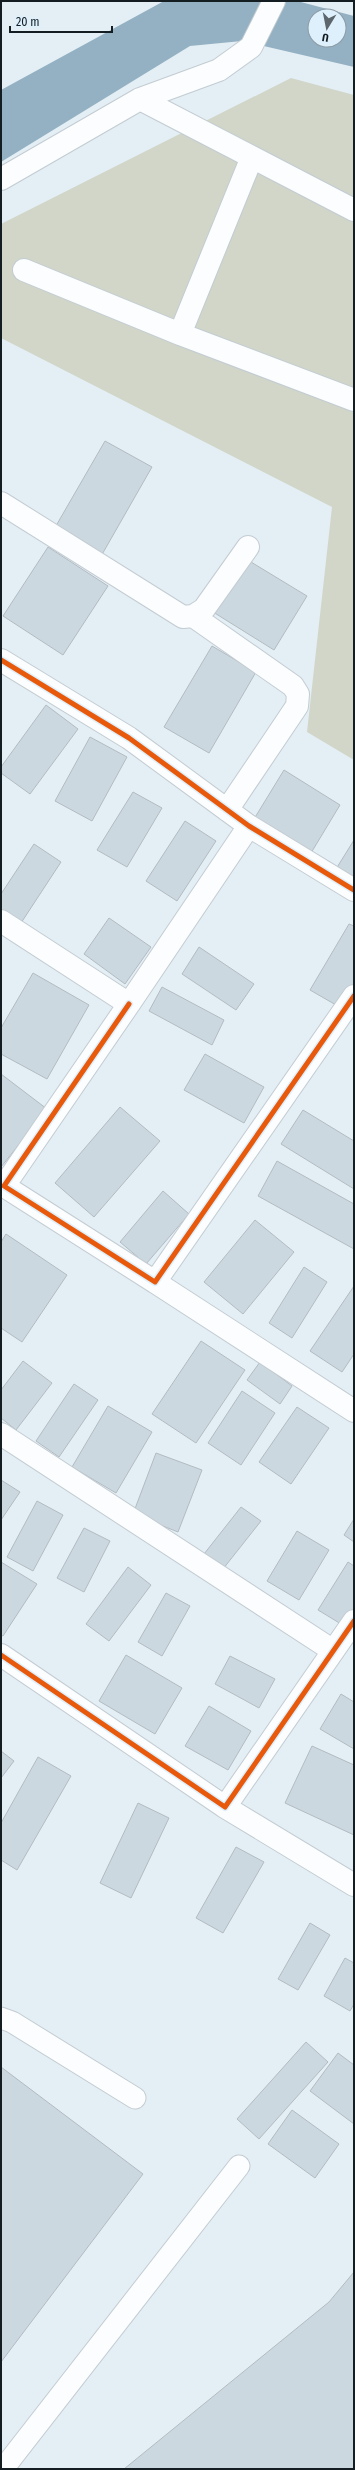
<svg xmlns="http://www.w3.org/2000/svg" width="355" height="2470" viewBox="0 0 355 2470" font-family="'Fira Sans Condensed',sans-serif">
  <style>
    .green { fill: #d1d6c9 }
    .water { fill: #94b1c3; fill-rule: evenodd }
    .building { fill: #cbd8df; stroke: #b2bbc1 }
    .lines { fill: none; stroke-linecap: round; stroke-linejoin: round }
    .lane-casing { stroke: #c3ccd2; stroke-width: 23 }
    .street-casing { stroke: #c3ccd2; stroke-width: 24 }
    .lane { stroke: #fbfdfe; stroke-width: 21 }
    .street { stroke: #fbfdfe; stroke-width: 22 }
    .cycleway-casing { stroke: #ddf0fc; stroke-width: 8 }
    .cycleway { stroke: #e8590c; stroke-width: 5 }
  </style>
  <rect width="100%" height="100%" fill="#e4eff5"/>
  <path class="green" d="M291 78 354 95V760L307 732 332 507 1 338V224Z"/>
  <path class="water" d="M164 1H297L354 16V67L242 41 190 46 1 162V90ZM315 16H339V40H315Z"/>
  <path class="building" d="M105 441 152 467 100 558 53 531Z
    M48 547 108 586 63 655 3 616Z
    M246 559 307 596 274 650 213 612Z
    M212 646 256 672 209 753 164 727Z
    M46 705 78 729 30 794 1 773V767Z
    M90 737 127 757 92 821 55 801Z
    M284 770 340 805 311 853 254 819Z
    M133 792 162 808 127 867 97 850Z
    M185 821 216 841 177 901 146 881Z
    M354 840V880L336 869Z
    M34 844 61 862 21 923 1 910V894Z
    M109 918 151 947 125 984 84 954Z
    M349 924 354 926V991L343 1009 310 990Z
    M199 947 254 984 236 1010 182 974Z
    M33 973 89 1005 47 1079 1 1054V1028Z
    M162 987 224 1020 212 1045 149 1011Z
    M205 1054 264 1087 244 1123 184 1090Z
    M1 1074 47 1109 1 1167Z
    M120 1107 160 1141 94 1217 55 1183Z
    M303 1110 354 1141V1189L281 1144Z
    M277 1161 354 1204V1249L258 1196Z
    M163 1191 189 1214 146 1264 120 1242Z
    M255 1220 294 1252 243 1314 204 1282Z
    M6 1234 67 1275 22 1342 1 1328V1242Z
    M304 1267 327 1282 292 1338 269 1323Z
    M354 1286V1354L342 1372 310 1351Z
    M201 1341 245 1370 196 1443 152 1414Z
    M23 1361 52 1383 16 1430 1 1418V1390Z
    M260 1362 292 1386 280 1404 247 1380Z
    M74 1384 98 1400 59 1457 36 1441Z
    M242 1391 275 1413 241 1465 208 1443Z
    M108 1406 152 1432 116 1493 72 1467Z
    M297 1407 329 1428 291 1484 259 1462Z
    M156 1453 202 1470 178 1532 133 1514Z
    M1 1480 20 1492 1 1520Z
    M37 1501 63 1515 33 1571 7 1557Z
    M241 1507 261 1521 223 1569 204 1554Z
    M354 1519V1542L344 1535Z
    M84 1528 110 1541 84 1592 57 1578Z
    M297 1531 329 1550 299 1600 267 1581Z
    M1 1562 37 1584 3 1636 1 1635Z
    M348 1562 354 1566V1615L346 1627 318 1610Z
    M128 1567 151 1585 109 1641 86 1624Z
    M166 1593 190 1606 162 1656 138 1642Z
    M126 1655 182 1688 155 1734 99 1701Z
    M230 1656 275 1679 259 1708 215 1684Z
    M341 1694 354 1702V1749L320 1729Z
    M209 1706 251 1731 228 1770 185 1746Z
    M312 1746 354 1765V1835L285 1803Z
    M1 1751 14 1761 1 1778Z
    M38 1757 71 1776 17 1870 1 1860V1823Z
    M138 1803 169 1818 131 1898 100 1883Z
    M236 1847 264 1862 223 1933 196 1918Z
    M310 1923 330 1935 298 1990 278 1979Z
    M345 1958 354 1963V2004L350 2011 324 1996Z
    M306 2042 328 2062 259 2139 237 2119Z
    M338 2053 354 2065V2124L310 2091Z
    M1 2067 143 2174 1 2362Z
    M292 2110 339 2144 315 2178 268 2144Z
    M354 2272V2469H124L329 2302Z"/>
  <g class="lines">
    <g class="lane-casing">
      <path id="lane" d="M1 2018 12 2022 135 2098
        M3 2469 239 2166"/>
    </g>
    <g class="street-casing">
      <path id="street" d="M140 99 354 210
        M1 179 140 99 219 70 251 47 274 1
        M24 270 180 334 354 400
        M180 334 252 157
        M1 503 183 617 193 616 204 609 248 547
        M193 616 293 686 298 694 297 706 227 810
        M1 660 129 738 249 826 354 890
        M1 921 129 1004 249 826
        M129 1004 4 1186 155 1282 354 996
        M155 1282 354 1411
        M1 1434 332 1650
        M1 1655 225 1807 354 1621
        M225 1807 354 1885"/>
    </g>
    <use href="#lane" class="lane"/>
    <use href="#street" class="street"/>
    <g class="cycleway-casing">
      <path id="cycleway" d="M1 660 129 738 249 826 354 890
        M129 1004 4 1186 155 1282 354 996
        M1 1655 225 1807 354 1621"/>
    </g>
    <use href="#cycleway" class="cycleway"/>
  </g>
  <rect width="355" height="2470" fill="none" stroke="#141d22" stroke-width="4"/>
  <g transform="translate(327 28) rotate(190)"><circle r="19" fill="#ddf0fc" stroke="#8d9ca5"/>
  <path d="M0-3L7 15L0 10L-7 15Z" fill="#5d666c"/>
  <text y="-6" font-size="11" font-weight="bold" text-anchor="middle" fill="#141d22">U</text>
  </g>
  <path d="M10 26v6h102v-6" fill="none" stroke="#141d22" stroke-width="2"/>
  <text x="16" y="26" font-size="12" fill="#141d22" stroke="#ddf0fc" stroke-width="3" paint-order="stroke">20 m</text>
</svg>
